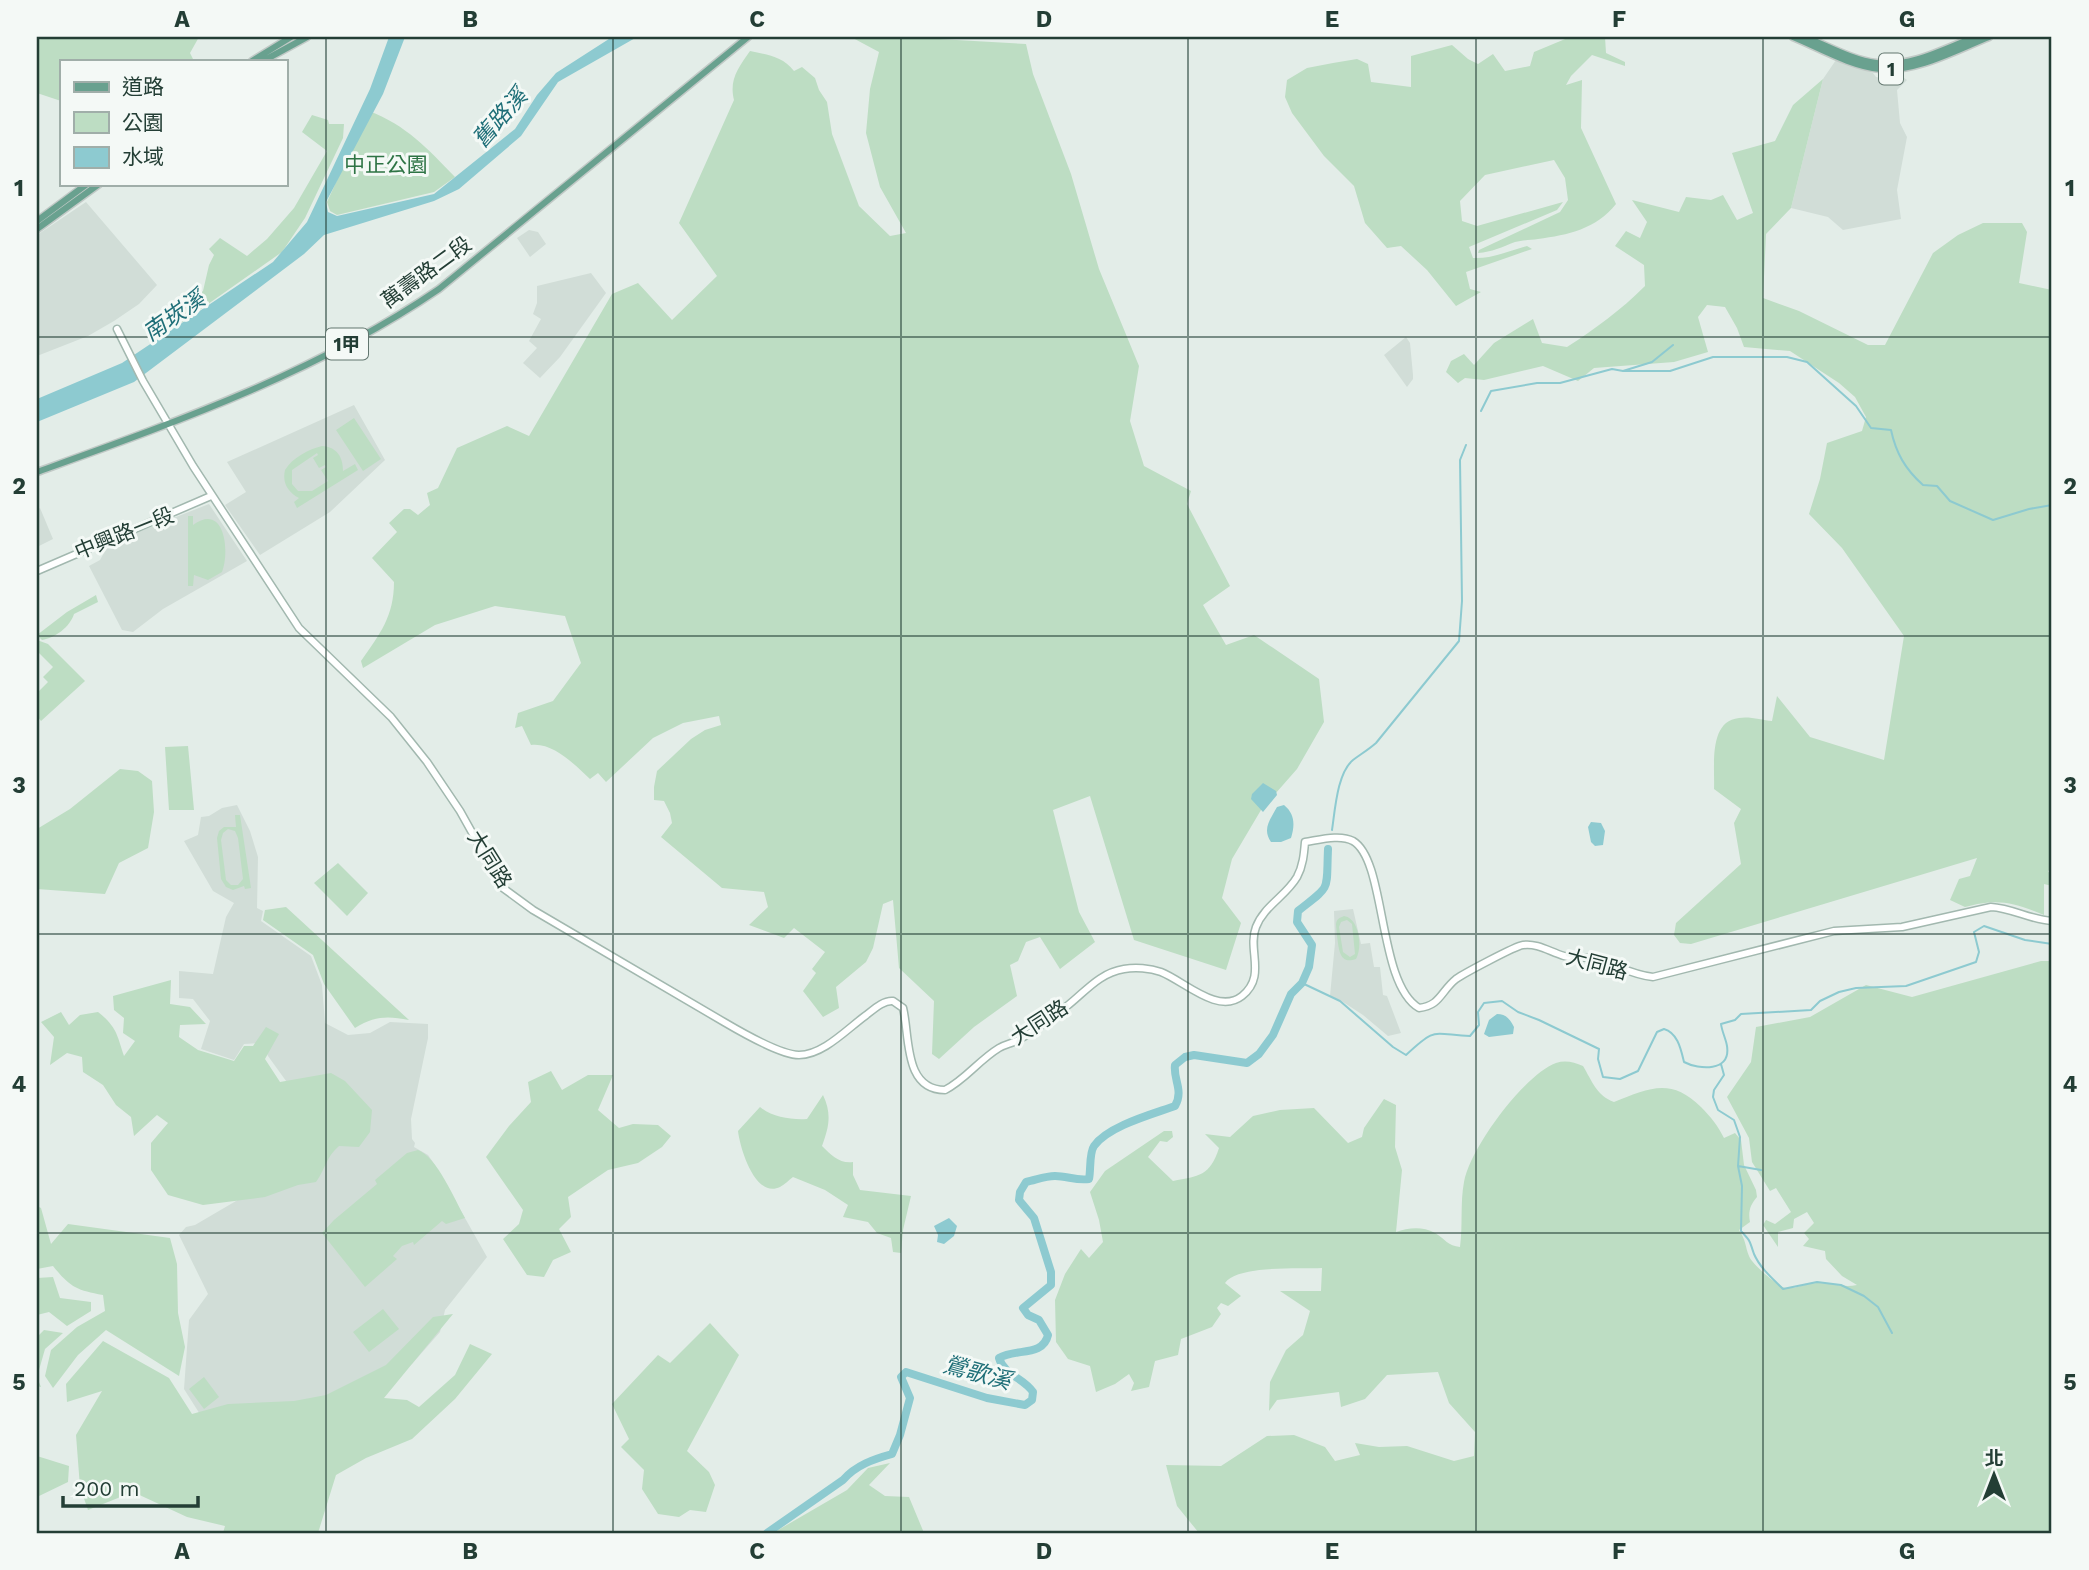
<svg xmlns="http://www.w3.org/2000/svg" width="2089" height="1570" viewBox="0 0 2089 1570" font-family="'Work Sans','Noto Sans TC',sans-serif">
  <style>
    .built { fill: #d1ddd7 }
    .green { fill: #bdddc3; fill-rule: evenodd }
    .water { fill: #8dcad0 }
    .lines { fill: none; stroke-linecap: round; stroke-linejoin: round }
    .stream { stroke: #8dcad0; stroke-width: 2 }
    .river { stroke: #8dcad0; stroke-width: 8 }
    .secondary-casing { stroke: #a2b8af; stroke-width: 9 }
    .primary-casing { stroke: #c1c9c6; stroke-width: 9 }
    .secondary { stroke: #fff; stroke-width: 6 }
    .primary { stroke: #69a18f; stroke-width: 6 }
    .grid { fill: none; stroke: #233e35; stroke-width: 2; stroke-opacity: 0.55 }
    .labels { text-anchor: middle; dominant-baseline: central; stroke-width: 6; stroke-linejoin: round; paint-order: stroke }
    .shield { fill: #f4f9f6; stroke: #62766f; stroke-width: 2 }
    .shield-label { font-size: 19px; font-weight: bold; fill: #233e35 }
    .park-label { font-size: 21px; fill: #2e7445; stroke: #f4f9f6 }
    .street-label { font-size: 21px; fill: #233e35; stroke: #f4f9f6 }
    .water-label { font-size: 23px; font-style: italic; fill: #1f6f78; stroke: #f4f9f6 }
    .neatline { fill: none; stroke: #233e35; stroke-width: 2.5 }
    .grid-label { font-size: 23px; text-anchor: middle; font-weight: bold; fill: #233e35 }
  </style>
  <rect width="100%" height="100%" fill="#e3ede8"/>
  <path class="built" d="M1836 60 1873 73 1876 77 1885 79 1888 73H1897L1907 80 1897 90 1900 123 1907 137 1897 190 1901 219 1843 230 1828 217 1791 208 1823 79Z
    M86 202 157 285 139 304 114 321 88 336 37 356V235Z
    M529 230 538 232 546 244 530 257 517 238Z
    M591 273 606 293 560 357 540 378 523 363 537 348 529 341 541 319 533 314 537 303V286Z
    M1406 337 1410 343 1413 375V379L1407 387 1384 355Z
    M354 405 385 460 330 512 260 555 225 505 246 492 227 462Z
    M209 504 247 561 163 609 133 632 122 630 89 566 100 560 105 551V545Z
    M40 508 53 539 37 547V510Z
    M237 805 250 831 258 857 257 908 263 911 261 921 311 956 322 985 325 1023 348 1035 370 1033 390 1022 428 1024V1038L411 1119 412 1139 415 1143 414 1147 428 1155 435 1165 487 1257 445 1310 440 1332 412 1364 330 1415 203 1419 184 1389 189 1320 208 1294 179 1235 186 1227 195 1225 236 1201 267 1178 302 1103 268 1056 261 1039 260 1043 244 1044 234 1060 201 1049 210 1021 193 999 179 998V971L213 974 226 917 234 903 213 891 184 841 198 835 201 817 209 816 222 808Z
    M1353 909 1361 944 1370 943 1374 967H1380L1383 995 1387 996 1401 1033 1388 1036 1363 1015 1340 1000 1330 996 1335 943 1334 911Z"/>
  <path class="green" d="M52 37H199L190 53 194 61H61V101L37 93V40Z
    M851 37H938L939 39 1026 44 1033 74 1071 174 1099 269 1139 366 1130 421 1144 466 1191 491 1187 504 1230 586 1203 605 1226 645 1254 635 1319 679 1324 722 1297 769 1261 810 1232 859 1222 898 1241 923 1226 970 1134 940 1090 796 1053 810 1079 912 1095 942 1060 969 1040 937 1026 942 1018 961 1010 965 1017 996 974 1027 939 1059 932 1054 934 1001 899 968 893 900 883 904 873 948 866 962 836 987 839 1008 823 1017 803 991 816 973 812 969 825 952 794 928 784 938 749 925 768 907 764 892 722 888 661 837 672 823 670 813 664 801 654 800V787L657 771 691 739 705 730 721 725 719 716 683 723 653 738 606 782 598 773 590 779C575 765 553 742 531 745L522 726 515 728 518 713 553 701 581 663 565 616 495 606 435 625 363 668 361 661C380 634 394 616 394 582L372 558 397 532 389 523 404 509H410L418 515 430 505 427 493 438 488 457 448 507 426 529 436 612 294 638 283 672 320 717 276 679 223 734 100C729 80 738 68 750 51 768 55 782 56 794 71L802 67 815 78 819 90 827 102 832 134 859 206 890 236 906 233 880 187 866 133 870 89 879 52Z
    M1570 37H1605L1606 53 1625 62V66L1592 55 1571 76 1566 85 1582 80 1581 128 1616 204C1596 229 1568 235 1538 239 1531 240 1522 240 1515 242 1502 247 1492 252 1478 253L1479 250 1560 212 1568 200 1565 178 1554 160 1485 175 1460 201 1462 221 1477 226 1563 202 1557 210 1469 247 1473 258C1492 259 1509 251 1527 246L1532 249 1466 272 1470 289 1481 292 1456 306 1427 270 1401 246 1387 248 1365 223 1354 186 1324 156 1292 113 1285 97 1287 80 1307 68 1333 63 1357 59 1368 64 1371 82 1411 87V56L1452 45 1468 59 1478 64 1493 54 1505 71 1530 66 1534 52Z
    M1823 79 1791 208 1766 234 1763 298 1799 311 1868 345H1885L1933 253 1958 235 1983 223H2022L2027 232 2019 283 2052 290V863L2048 872 2052 873V886L2044 884V915C2013 902 1997 898 1965 907L1950 900 1959 879 1970 876 1977 858 1691 944 1680 943 1674 935 1676 923 1741 864 1734 823 1741 809 1714 789C1715 767 1708 721 1739 718 1749 716 1762 720 1772 721L1777 696 1810 737 1884 760 1904 636 1842 548 1809 514 1820 479 1827 443 1862 431 1866 417 1855 397 1839 383 1790 351 1744 347 1737 328 1725 307 1707 305 1698 317 1708 352 1674 362 1594 368 1578 381 1543 366 1484 380 1465 378 1458 383 1446 372 1451 361 1464 354 1474 365 1494 343 1533 319 1542 343 1567 347C1595 329 1621 310 1645 286L1644 265 1615 246 1626 231 1640 238 1647 222 1632 200 1679 212 1686 197 1711 200 1723 195 1737 220 1753 213 1732 153 1775 141 1793 105Z
    M369 111C406 125 428 149 455 177L434 192 337 215 330 211 327 202Z
    M312 115 328 120 329 124H344L343 138 305 218 282 252 164 335 159 328 203 291 209 265 214 255 209 249 220 238 247 256 267 239 294 208 327 151 302 132Z
    M354 418 381 459 363 471 336 430Z
    M322 446C337 447 343 457 343 471L355 464 358 470 297 508 294 502 299 498C288 492 282 483 285 470 292 458 309 449 322 446ZM317 453 318 455 313 458 319 468 325 465 326 467 321 470 328 481 312 491H298L292 484V470Z
    M188 516H193V525C225 502 230 552 222 572L208 580 194 575 193 586H188Z
    M96 595 98 602 74 614C70 627 55 638 42 640L37 635 67 612Z
    M37 640 48 644 85 681 41 721 37 716V693L48 682 43 677 53 667 37 651Z
    M188 746 194 810H169L165 747Z
    M120 769 138 771 152 781 154 812 148 848 119 863 105 894 37 889V829L70 809Z
    M235 815H240L251 888 245 889 244 886 233 890 226 887 221 879 217 838 219 831 224 827H236ZM228 829 235 831 238 838 243 879 238 885H231L226 880 221 840 223 833Z
    M338 863 368 893 347 916 314 883Z
    M286 907 409 1020C387 1016 375 1016 355 1028L324 984 313 955 263 920 265 910Z
    M1344 916C1359 918 1363 947 1356 959 1339 965 1339 949 1337 936 1337 935 1336 925 1336 924 1337 918 1340 918 1344 916ZM1347 920 1352 924 1355 954 1350 957 1343 952 1339 927 1341 922Z
    M2041 961H2052V1533H1199L1177 1506 1166 1465 1221 1466 1267 1436 1294 1435 1325 1447 1335 1461 1360 1455 1355 1443 1379 1447 1407 1446 1454 1461 1474 1456 1475 1432 1449 1403 1438 1372 1387 1375 1365 1399 1341 1407 1339 1392 1277 1400 1269 1411 1270 1382 1286 1350 1303 1335 1310 1311 1280 1291H1321L1322 1268C1299 1269 1238 1265 1225 1283L1241 1296 1228 1306 1221 1303 1217 1308 1221 1314 1212 1327 1181 1339 1178 1355 1155 1361 1149 1387 1131 1391 1134 1383 1129 1374 1115 1384 1096 1392 1090 1366 1068 1359 1056 1342 1055 1300 1065 1274 1081 1249 1089 1258 1103 1242 1099 1220 1090 1192 1105 1171 1164 1131H1172L1173 1137 1167 1142 1160 1141 1148 1157 1173 1181C1199 1176 1210 1176 1219 1148L1205 1134 1230 1137 1253 1116 1280 1110 1314 1108 1348 1143 1362 1137 1364 1128 1384 1099 1396 1105 1395 1147 1402 1170 1396 1232C1408 1228 1422 1226 1435 1233 1445 1239 1448 1246 1460 1247 1463 1226 1460 1203 1464 1182 1470 1148 1524 1075 1556 1063 1565 1060 1574 1062 1583 1066 1592 1081 1597 1096 1614 1102 1649 1088 1671 1077 1701 1107 1711 1117 1718 1126 1724 1138L1735 1133 1741 1140 1744 1165 1756 1190 1757 1197C1750 1205 1748 1212 1750 1222L1739 1230C1746 1240 1745 1246 1749 1256 1751 1263 1778 1287 1786 1288 1797 1289 1808 1282 1819 1283 1834 1283 1843 1288 1857 1285L1842 1276 1826 1259 1825 1251 1803 1246 1809 1239 1804 1233 1814 1223 1807 1212 1794 1219 1793 1228 1778 1232V1247L1763 1225 1766 1220 1775 1224 1791 1212 1776 1188 1770 1191 1752 1162 1749 1138 1727 1097 1751 1062 1756 1027 1810 1017 1866 985 1912 997Z
    M171 980 170 1004 190 1007 206 1024 180 1025 179 1037 198 1050 234 1061 244 1046H253L266 1027 279 1034 265 1059 280 1082 331 1073 345 1081 372 1110 370 1132 359 1147 339 1146C326 1157 326 1168 316 1182L298 1185 265 1197 203 1205 168 1195 151 1170V1143L168 1123 157 1115 134 1136 131 1117 116 1105 103 1085 83 1072 82 1057 67 1053 50 1065 54 1037 41 1022 61 1012 69 1025 80 1015 98 1012C117 1027 117 1035 124 1056L135 1041 123 1033 124 1018 114 1010 113 996Z
    M551 1071 562 1090 588 1075H613L598 1110 619 1128 633 1124 658 1125 671 1136 662 1147 638 1163 608 1170 568 1197 571 1217 559 1229 571 1252 553 1260 544 1277 527 1275 503 1239 519 1224 523 1210 486 1157 509 1126 531 1102 528 1082Z
    M823 1095C832 1114 829 1127 822 1146 831 1155 840 1164 853 1162V1175L860 1190 911 1196 903 1230 901 1253 893 1252 891 1238 877 1233 868 1222 843 1217 848 1205 825 1190 793 1177C789 1180 784 1185 780 1187 755 1199 740 1148 738 1131L760 1107C772 1117 791 1120 807 1119Z
    M418 1150C437 1157 455 1200 465 1218L446 1224 442 1221 414 1245 413 1242 402 1246 393 1256 397 1259 365 1287 322 1233 334 1220 377 1184 375 1180 407 1153Z
    M37 1206 41 1208 51 1244 68 1224 170 1238 177 1264 178 1313 185 1347 179 1376 106 1330 78 1355 53 1388 45 1376 51 1350 77 1327 105 1311 103 1295C76 1290 70 1287 53 1266L37 1269Z
    M53 1277 60 1298 91 1302V1311L67 1326 49 1312 37 1315V1278Z
    M383 1309 399 1329 369 1352 353 1332Z
    M453 1314 384 1398 407 1400 419 1407 455 1375 470 1344 492 1354 455 1399 412 1439 366 1458 336 1475 318 1533H223L225 1526 187 1517 133 1492 88 1510 80 1487 76 1435 102 1391 67 1402 66 1384 103 1341 169 1378 192 1414 228 1404 294 1401 326 1395 386 1365 433 1317Z
    M710 1323 739 1355 687 1451 709 1472 715 1485 706 1512 690 1510 679 1517 658 1514 642 1489 644 1470 621 1447 629 1439 612 1404 658 1355 670 1363Z
    M44 1330 63 1333 45 1349 37 1377 41 1387 37 1386V1337Z
    M204 1377 219 1397 204 1409 189 1389Z
    M37 1456 69 1466 68 1482 37 1497Z
    M890 1463 869 1485 885 1496 909 1497 924 1533H773L847 1490 868 1468Z"/>
  <path class="water" d="M389 37H405L383 94 326 202 328 212 337 216 434 194 515 129 537 95 556 73 612 37H637L558 82 521 136 459 189 434 201 324 235 304 254 134 382 37 422V399L122 363 273 262 307 222 370 89Z
    M1263 783 1276 791 1277 795 1263 812 1251 799 1252 794Z
    M1284 805C1295 814 1295 825 1291 838L1281 842H1271C1262 829 1270 820 1277 807Z
    M1591 822 1601 823 1605 831 1603 845 1595 846 1591 842 1588 827Z
    M1497 1014C1506 1014 1510 1019 1514 1027L1513 1034 1489 1037 1484 1034 1489 1020Z
    M949 1218 957 1226 954 1236 944 1244 937 1242 938 1235 934 1226Z"/>
  <g class="lines">
    <path class="stream" d="M1623 371H1670L1713 357H1787L1807 362 1856 406 1871 428 1891 430C1896 453 1905 469 1923 485L1937 486 1950 501 1993 520 2029 509 2052 505
      M1481 411 1491 391 1537 383H1560L1612 369 1623 371 1652 362 1673 345
      M1332 830C1335 811 1337 773 1353 760 1361 754 1368 750 1376 743L1459 641 1462 601 1460 460 1466 445
      M1302 983 1340 1001 1393 1047 1406 1055C1436 1027 1431 1034 1470 1036L1479 1025 1478 1012 1484 1003 1502 1001 1518 1012 1539 1020 1599 1049 1598 1059 1603 1077 1620 1079 1638 1071 1657 1032 1664 1029C1678 1033 1681 1050 1684 1062 1699 1070 1731 1072 1727 1046 1726 1039 1722 1032 1721 1024L1735 1020 1741 1014 1811 1010 1820 1001 1839 992 1856 988 1906 986 1976 962 1979 952 1974 932 1984 926 2025 940 2052 944
      M1721 1064 1724 1075 1714 1090 1713 1097 1718 1110 1734 1120 1740 1137 1738 1166 1742 1186 1741 1231C1752 1243 1749 1240 1754 1254 1760 1268 1773 1279 1783 1289L1817 1282 1841 1285 1864 1296 1878 1307 1892 1333
      M1738 1166 1761 1170"/>
    <path class="river" d="M767 1533 843 1480C856 1465 874 1459 892 1454L900 1435 910 1398 901 1377 906 1372 987 1398 1025 1405 1032 1400 1033 1392C1024 1378 1004 1375 999 1358 1016 1348 1043 1357 1048 1335L1039 1320 1028 1315 1023 1308 1051 1285V1272L1034 1218 1019 1200 1020 1192 1026 1182C1036 1180 1045 1176 1055 1176 1067 1176 1077 1181 1089 1179 1091 1170 1089 1153 1094 1146 1108 1126 1153 1114 1175 1106 1184 1090 1173 1080 1175 1065L1185 1057 1194 1055 1247 1063 1259 1054 1273 1035 1291 994 1302 983 1309 967 1312 945 1297 922 1298 911C1332 884 1326 893 1328 849"/>
    <g class="secondary-casing">
      <path id="secondary" d="M117 329 143 381 193 466 299 628 391 717 427 762 460 811 503 888 533 910 724 1022C741 1032 781 1055 799 1055 823 1055 847 1029 865 1016 873 1010 883 1000 893 1001L903 1008C910 1035 903 1090 945 1090 965 1080 979 1060 999 1048 1004 1045 1009 1044 1014 1042 1032 1034 1051 1018 1067 1006 1085 992 1099 973 1124 969 1135 967 1150 968 1161 972 1184 981 1218 1015 1242 996 1267 976 1247 950 1256 927 1264 906 1286 896 1297 877 1303 866 1304 854 1305 842 1319 840 1340 834 1353 841 1387 861 1377 983 1419 1008 1440 1006 1441 991 1456 979 1463 974 1515 946 1523 945 1538 943 1550 952 1564 956 1575 959 1586 956 1597 959 1617 965 1632 975 1653 977L1834 931 1902 927 1991 907C2012 908 2031 920 2052 921
        M37 571 211 496"/>
    </g>
    <g class="primary-casing">
      <path id="primary" d="M1793 37C1820 48 1850 66 1880 69 1917 72 1956 50 1989 37
        M1805 37C1828 46 1852 60 1876 63 1910 68 1944 49 1975 37
        M252 61 291 37
        M263 61 307 37
        M37 221 87 184
        M37 229 99 184
        M37 472C176 422 316 373 439 289L748 37"/>
    </g>
    <use href="#secondary" class="secondary"/>
    <use href="#primary" class="primary"/>
  </g>
  <path class="grid" d="M326 37V1533M613 37V1533M901 37V1533M1188 37V1533M1476 37V1533M1763 37V1533M37 337H2052M37 636H2052M37 934H2052M37 1233H2052"/>
  <g class="labels">
    <g class="shield">
      <rect x="1879" y="53.5" width="24" height="31" rx="5"/>
      <rect x="326" y="328.5" width="42" height="31" rx="5"/>
    </g>
    <g class="shield-label">
      <text x="1891" y="69">1</text>
      <text x="347" y="344">1甲</text>
    </g>
    <g class="park-label">
      <text x="386" y="164">中正公園</text>
    </g>
    <g class="street-label">
      <text transform="translate(426 272) rotate(-36)">萬壽路二段</text>
      <text transform="translate(124 533) rotate(-22)">中興路一段</text>
      <text transform="translate(490 859) rotate(58)">大同路</text>
      <text transform="translate(1597 964) rotate(15)">大同路</text>
      <text transform="translate(1039 1022) rotate(-33)">大同路</text>
    </g>
    <g class="water-label">
      <text transform="translate(500 118) rotate(-49)">舊路溪</text>
      <text transform="translate(174 316) rotate(-35)">南崁溪</text>
      <text transform="translate(977 1373) rotate(15)">鶯歌溪</text>
    </g>
  </g>
  <rect width="2089" height="1570" fill="none" stroke="#f4f9f6" stroke-width="77"/>
  <rect x="60" y="60" width="228" height="126" fill="#f4f9f6" stroke="#a0aea9" stroke-width="2"/>
  <rect x="74" y="82" width="35" height="10" fill="#69a18f" stroke="#a0aea9" stroke-width="2"/>
  <text x="122" y="94" font-size="21" fill="#233e35">道路</text>
  <rect x="74" y="112" width="35" height="21" fill="#bdddc3" stroke="#a0aea9" stroke-width="2"/>
  <text x="122" y="130" font-size="21" fill="#233e35">公園</text>
  <rect x="74" y="147" width="35" height="21" fill="#8dcad0" stroke="#a0aea9" stroke-width="2"/>
  <text x="122" y="164" font-size="21" fill="#233e35">水域</text>
  <g transform="translate(1994 1475)" stroke="#f4f9f6" stroke-width="5" paint-order="stroke">
  <path d="M0-5L12 26L0 18L-12 26Z" fill="#233e35"/>
  <text y="-10" font-size="19" font-weight="bold" text-anchor="middle" fill="#233e35">北</text>
  </g>
  <path d="M63 1496v10h135v-10" fill="none" stroke="#233e35" stroke-width="3.5"/>
  <text x="74" y="1496" font-size="21" fill="#233e35" stroke="#f4f9f6" stroke-width="5" paint-order="stroke">200 m</text>
  <rect x="38" y="38" width="2012" height="1494" class="neatline"/>
  <g class="grid-label">
    <text x="182" y="27">A</text>
    <text x="470" y="27">B</text>
    <text x="757" y="27">C</text>
    <text x="1044" y="27">D</text>
    <text x="1332" y="27">E</text>
    <text x="1619" y="27">F</text>
    <text x="1907" y="27">G</text>
    <text x="19" y="196">1</text>
    <text x="2070" y="196">1</text>
    <text x="19" y="494">2</text>
    <text x="2070" y="494">2</text>
    <text x="19" y="793">3</text>
    <text x="2070" y="793">3</text>
    <text x="19" y="1092">4</text>
    <text x="2070" y="1092">4</text>
    <text x="19" y="1390">5</text>
    <text x="2070" y="1390">5</text>
    <text x="182" y="1559">A</text>
    <text x="470" y="1559">B</text>
    <text x="757" y="1559">C</text>
    <text x="1044" y="1559">D</text>
    <text x="1332" y="1559">E</text>
    <text x="1619" y="1559">F</text>
    <text x="1907" y="1559">G</text>
  </g>
</svg>
